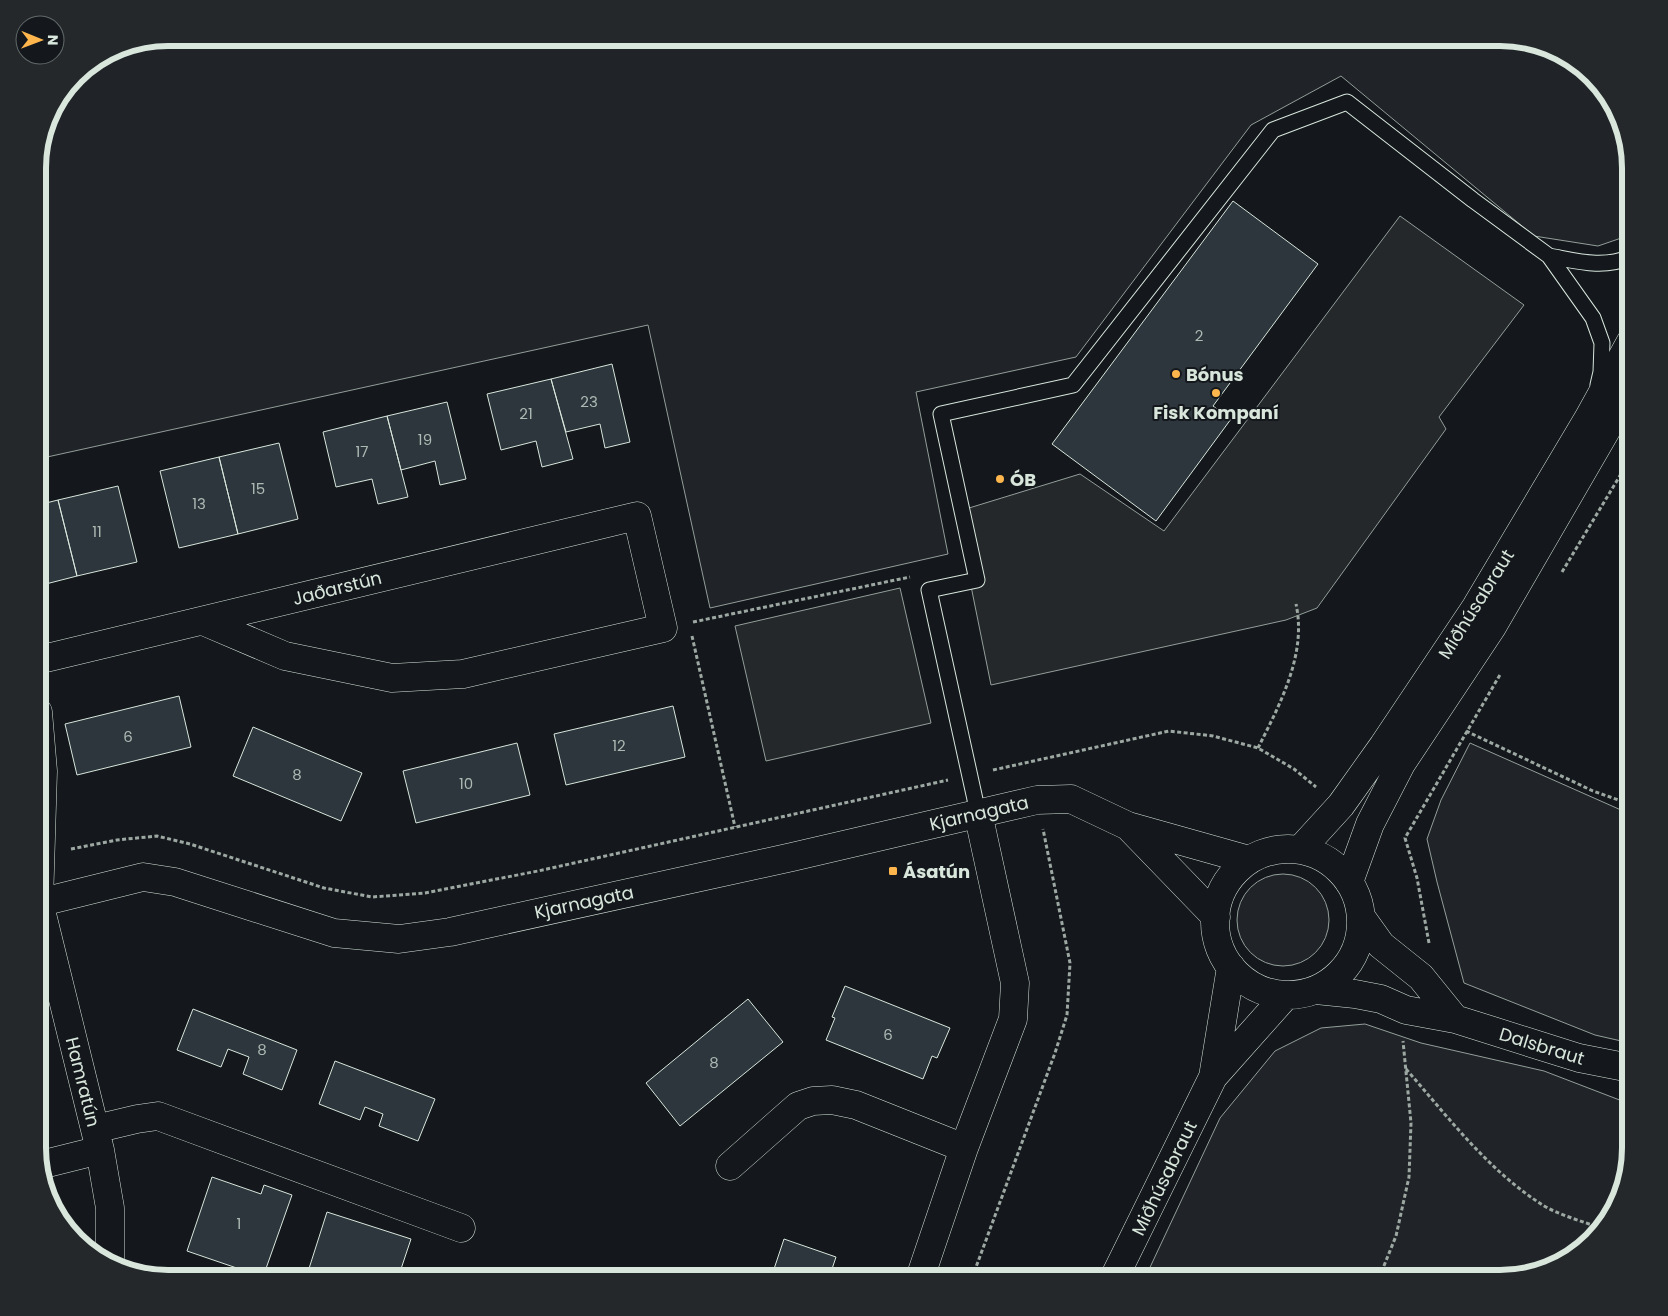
<svg xmlns="http://www.w3.org/2000/svg" width="1668" height="1316" viewBox="0 0 1668 1316" font-family="Poppins,sans-serif">
  <style>
    .green { fill: #202428; stroke: #939e99 }
    .parking { fill: #24282b; stroke: #939e99 }
    .building { fill: #2c363c; stroke: #d8e6dc }
    .lines { fill: none; stroke-linecap: round; stroke-linejoin: round }
    .service-casing { stroke: #d8e6dc; stroke-width: 17 }
    .minor-casing { stroke: #d8e6dc; stroke-width: 29 }
    .tertiary-casing { stroke: #d8e6dc; stroke-width: 29 }
    .path { stroke: #9da8a2; stroke-width: 3; stroke-dasharray: 4 2.5; stroke-linecap: butt }
    .service { stroke: #14181c; stroke-width: 15 }
    .minor { stroke: #14181c; stroke-width: 28 }
    .tertiary { stroke: #14181c; stroke-width: 28 }
    .poi-dot { fill: #ffb74d; stroke: #14181c; stroke-width: 2 }
    .labels { text-anchor: middle; dominant-baseline: central; stroke-width: 4; stroke-linejoin: round; paint-order: stroke }
    .number-label { font-size: 15px; fill: #adbab4 }
    .poi-label { font-size: 18px; font-weight: bold; fill: #d8e6dc; stroke: #14181c; text-anchor: start }
    .street-label { font-size: 18px; fill: #d8e6dc; stroke: #14181c }
    .rim { fill: none; stroke: #d8e6dc; stroke-width: 6 }
  </style>
  <rect width="100%" height="100%" fill="#14181c"/>
  <path class="green" d="M169 38H1500L1549 47 1586 70 1617 111 1630 169V235L1598 246 1534 236 1341 76 1251 125 1076 357 916 392 948 554 710 608 648 325 38 459V160L51 111 82 70 119 47Z
    M1470 743 1630 814V1043L1595 1035 1464 983 1437 882 1427 839 1441 800Z
    M1237 920a46 46 0 1 1 92 0a46 46 0 1 1-92 0Z
    M1365 1024 1421 1043 1544 1071 1630 1104V1148L1621 1197 1598 1234 1557 1265 1499 1278H1145L1220 1118 1275 1051 1321 1028Z"/>
  <path class="parking" d="M1400 216 1524 305 1439 417 1446 429 1317 608 1286 620 991 685 956 512 1080 474 1164 531Z
    M900 588 931 723 766 761 735 626Z"/>
  <path class="building" d="M1233 201 1318 264 1213 406 1231 419 1156 521 1052 444Z
    M612 364 630 442 605 448 600 424 566 432 551 379Z
    M551 379 573 459 542 467 536 441 501 450 487 394Z
    M447 402 466 479 440 485 435 461 401 470 387 416Z
    M387 416 408 497 378 504 372 479 336 487 323 432Z
    M279 443 298 519 238 534 219 457Z
    M219 457 238 534 179 548 160 471Z
    M118 486 137 562 77 576 58 500Z
    M58 500 77 576 38 586V505Z
    M1625 658H1630V689Z
    M179 696 191 747 77 775 65 724Z
    M673 706 685 757 566 785 554 734Z
    M253 727 362 773 341 821 233 776Z
    M517 743 530 795 416 823 403 771Z
    M845 986 950 1028 937 1058 932 1056 923 1079 826 1040 835 1018 832 1017Z
    M748 999 783 1042 680 1126 646 1083Z
    M193 1009 297 1050 282 1090 243 1074 249 1057 228 1049 221 1067 177 1050Z
    M335 1061 435 1099 418 1141 379 1126 383 1114 365 1107 360 1120 319 1104Z
    M212 1177 261 1194 264 1185 292 1195 263 1277 187 1251Z
    M327 1212 411 1239 398 1278H306Z
    M784 1239 836 1257 829 1278H771Z
    M450 1269 469 1276 470 1270 496 1278H447Z"/>
  <g class="lines">
    <g class="service-casing">
      <path id="service" d="M1549 256C1577 261 1603 269 1630 257
        M978 813 929 590 977 580 941 414 1073 385 1273 130 1347 102 1473 200 1549 256 1593 318 1602 343 1601 372 1598 385"/>
    </g>
    <g class="minor-casing">
      <path id="minor" d="M38 660 637 516 663 628 463 674 392 678 285 656 203 621
        M38 712 43 771 39 902 100 1150 110 1208V1263
        M95 1129 137 1119 158 1116 461 1228
        M40 1165 100 1150
        M730 1166 798 1106 813 1101 832 1100 856 1105 964 1148
        M920 1278 964 1148 1013 1019 1015 983 978 813"/>
    </g>
    <g class="tertiary-casing">
      <path id="tertiary" d="M1129 827 1216 917
        M1215 922a73 73 0 1 1 146 0a73 73 0 1 1-146 0Z
        M1300 850 1341 805 1383 746 1476 607 1588 419 1630 343
        M1349 882 1370 824 1401 764 1492 627 1630 389
        M38 903 143 877 175 882 334 933 399 939 450 932 792 857 1037 800 1071 799 1128 826 1249 860
        M1361 917 1381 945 1421 977 1455 1019
        M1316 990 1355 994 1381 999 1406 1010 1455 1019 1579 1058 1630 1068
        M1213 1077 1231 967
        M1114 1278 1213 1077 1286 995"/>
    </g>
    <path class="path" d="M1562 572 1630 459
      M693 622 910 577
      M692 636 735 827
      M1466 731 1593 791 1624 802 1630 801
      M1258 748C1280 704 1307 654 1296 604
      M993 770 1169 731 1213 736 1258 748 1294 769 1316 787
      M71 849 117 840 157 836 190 844 324 888 372 897 425 893 538 871 948 780
      M1429 943 1417 878 1405 838 1501 673
      M1406 1069C1448 1117 1487 1169 1541 1204 1556 1214 1584 1222 1601 1228
      M972 1278 1055 1053 1067 1015 1070 963 1043 829
      M1379 1278 1396 1236 1409 1177 1411 1123 1403 1041"/>
    <use href="#service" class="service"/>
    <use href="#minor" class="minor"/>
    <use href="#tertiary" class="tertiary"/>
  </g>
  <g class="poi-dot">
    <circle cx="1176" cy="374" r="5"/>
    <circle cx="1216" cy="393" r="5"/>
    <circle cx="1000" cy="479" r="5"/>
    <rect x="888" y="866" width="10" height="10" rx="2.5"/>
  </g>
  <g class="labels">
    <g class="number-label">
      <text x="1199" y="335">2</text>
      <text x="589" y="401">23</text>
      <text x="526" y="413">21</text>
      <text x="425" y="439">19</text>
      <text x="362" y="451">17</text>
      <text x="258" y="488">15</text>
      <text x="199" y="503">13</text>
      <text x="97" y="531">11</text>
      <text x="128" y="736">6</text>
      <text x="619" y="745">12</text>
      <text x="297" y="774">8</text>
      <text x="466" y="783">10</text>
      <text x="888" y="1034">6</text>
      <text x="262" y="1049">8</text>
      <text x="714" y="1062">8</text>
      <text x="239" y="1223">1</text>
    </g>
    <g class="poi-label">
      <text x="1186" y="374">Bónus</text>
      <text x="1216" y="412" text-anchor="middle">Fisk Kompaní</text>
      <text x="1010" y="479">ÓB</text>
      <text x="903" y="871">Ásatún</text>
    </g>
    <g class="street-label">
      <text transform="translate(337 588) rotate(-14)">Jaðarstún</text>
      <text transform="translate(1476 604) rotate(-58)">Miðhúsabraut</text>
      <text transform="translate(979 813) rotate(-13)">Kjarnagata</text>
      <text transform="translate(584 902) rotate(-12)">Kjarnagata</text>
      <text transform="translate(1542 1046) rotate(17)">Dalsbraut</text>
      <text transform="translate(83 1082) rotate(76)">Hamratún</text>
      <text transform="translate(1164 1178) rotate(-64)">Miðhúsabraut</text>
    </g>
  </g>
  <path d="M0 0H1668V1316H0ZM168 46H1500A122 122 0 0 1 1622 168V1148A122 122 0 0 1 1500 1270H168A122 122 0 0 1 46 1148V168A122 122 0 0 1 168 46Z" fill="#24282b" fill-rule="evenodd"/>
  <path class="rim" d="M168 46H1500A122 122 0 0 1 1622 168V1148A122 122 0 0 1 1500 1270H168A122 122 0 0 1 46 1148V168A122 122 0 0 1 168 46Z"/>
  <g transform="translate(40 40) rotate(91)"><circle r="24" fill="#14181c" stroke="#626a69"/>
  <path d="M0-4L9 19L0 12L-9 19Z" fill="#ffb74d"/>
  <text y="-8" font-size="14" font-weight="bold" text-anchor="middle" fill="#d8e6dc">N</text>
  </g>
</svg>
